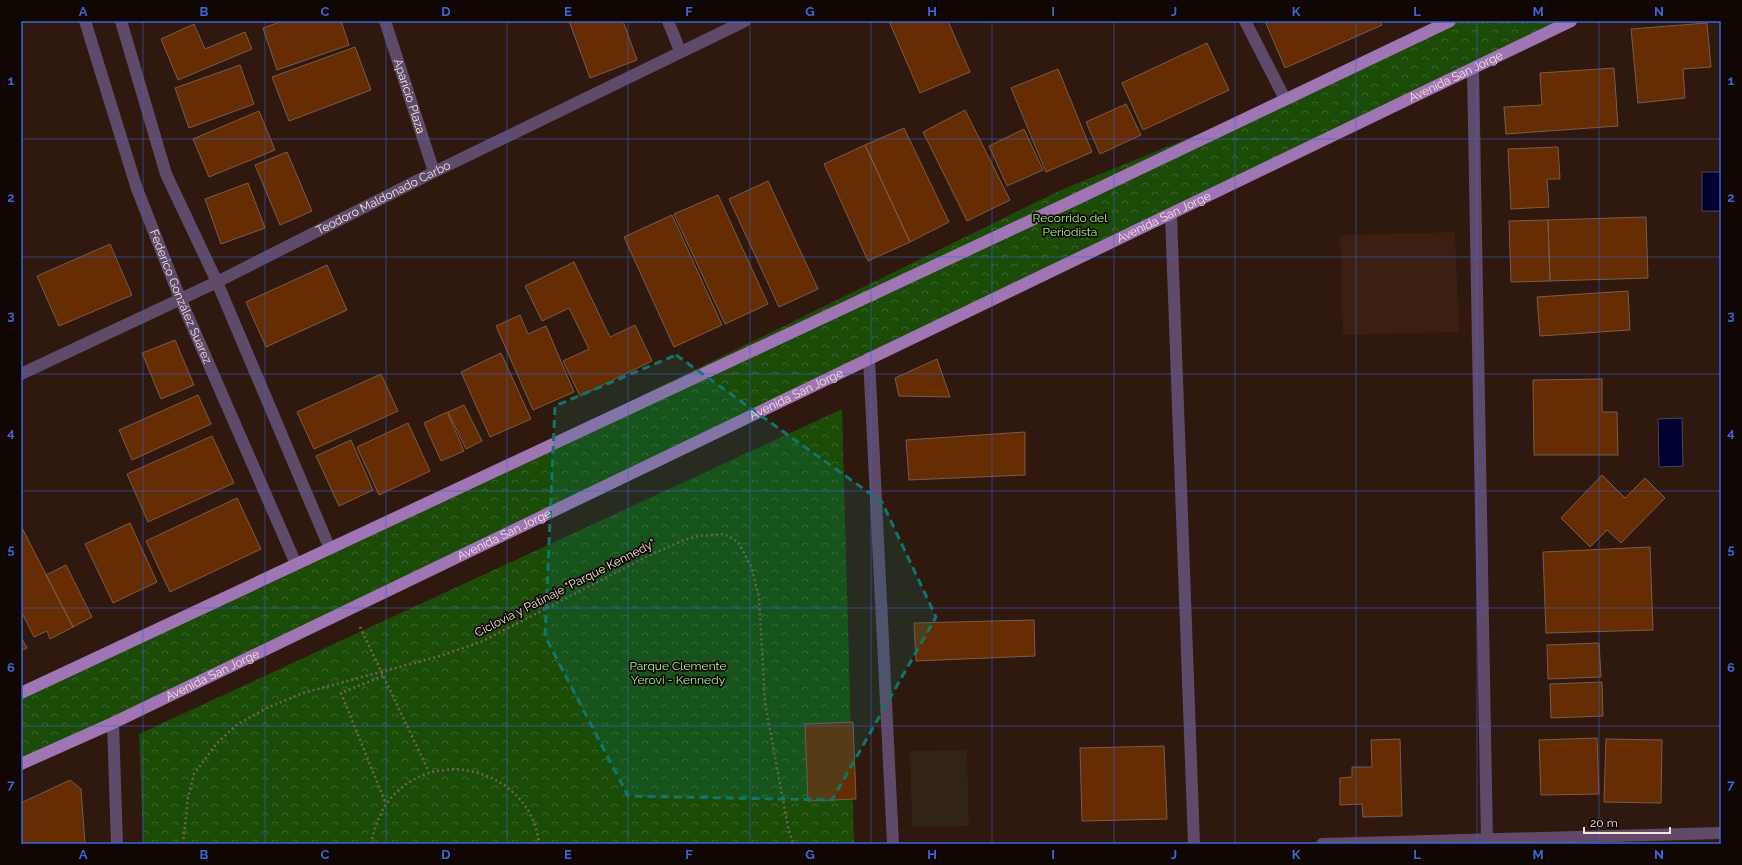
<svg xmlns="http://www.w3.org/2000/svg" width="1742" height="865" viewBox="0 0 1742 865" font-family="Raleway,sans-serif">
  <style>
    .built { fill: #3c1f10 }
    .medical { fill: #312317 }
    .forest { fill: url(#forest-crowns) }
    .water { fill: #00012e; stroke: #4a4562 }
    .building { fill: #672d02; stroke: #775d4e }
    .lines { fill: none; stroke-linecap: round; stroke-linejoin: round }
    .path { stroke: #756157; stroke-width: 2.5; stroke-dasharray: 2 3; stroke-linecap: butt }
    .minor { stroke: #5f4b69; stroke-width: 12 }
    .major { stroke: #9f75b4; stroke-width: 12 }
    .marked { fill: #0f766e; fill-opacity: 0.2; stroke: #0f766e; stroke-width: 3; stroke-dasharray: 8 5; stroke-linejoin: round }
    .grid { fill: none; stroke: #3d65d9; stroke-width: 1; stroke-opacity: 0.55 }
    .labels { text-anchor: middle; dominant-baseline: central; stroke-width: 3.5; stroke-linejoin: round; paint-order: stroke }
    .street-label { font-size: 12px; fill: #f5e5dd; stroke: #100703 }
    .park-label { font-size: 12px; fill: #a4f18f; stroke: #100703 }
    .neatline { fill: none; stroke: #3d65d9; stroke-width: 1.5 }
    .grid-label { font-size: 13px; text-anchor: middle; font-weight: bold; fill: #3d65d9 }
  </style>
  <defs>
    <pattern id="forest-crowns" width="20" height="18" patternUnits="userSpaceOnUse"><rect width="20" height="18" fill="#1a4c07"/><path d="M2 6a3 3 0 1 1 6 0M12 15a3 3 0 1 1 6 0" fill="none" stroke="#3c662b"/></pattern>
  </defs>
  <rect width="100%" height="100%" fill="#2f180d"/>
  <path class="built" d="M1455 232 1459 332 1343 335 1340 235Z"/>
  <path class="medical" d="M967 750 969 826 912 827 910 751Z"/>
  <path class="forest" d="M1450 21H1571L21 764V693L330 549 1061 190 1285 99Z
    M842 409 854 844H143L139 734Z"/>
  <path class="water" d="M1702 172H1721V211H1702Z
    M1682 418 1683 466 1659 467 1658 419Z"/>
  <path class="building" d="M283 21H341L349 45 277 70 263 28Z
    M569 21H623L637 60 590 78Z
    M889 21H948L970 72 920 93Z
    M1265 21H1380L1382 25 1285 68Z
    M1707 23 1711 67 1683 69 1685 98 1638 103 1631 29Z
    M194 24 205 49 245 32 252 49 178 80 161 39Z
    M1207 43 1229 90 1143 130 1122 83Z
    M355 47 371 90 289 121 272 77Z
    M240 65 254 104 189 128 175 88Z
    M1614 68 1618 126 1506 134 1504 107 1542 105 1540 73Z
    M1058 69 1092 152 1046 172 1011 88Z
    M1126 104 1141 135 1100 154 1086 122Z
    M965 110 1010 200 967 221 923 132Z
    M259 111 275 150 209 177 193 139Z
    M904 128 949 222 910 242 865 145Z
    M1024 129 1043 170 1007 186 989 146Z
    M865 145 910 242 868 261 824 164Z
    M1558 147 1560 179H1547L1549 207 1511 209 1508 149Z
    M287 152 312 211 280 225 255 165Z
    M768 181 818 289 779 307 729 199Z
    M248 183 265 228 221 244 205 199Z
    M718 195 768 304 725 324 674 214Z
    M672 215 722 325 674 347 624 237Z
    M1646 217 1648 278 1550 281 1548 220Z
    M1548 220 1550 281 1511 282 1509 221Z
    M110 244 132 295 59 326 37 276Z
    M574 262 610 337 635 325 652 361 580 396 563 361 589 349 569 308 542 321 525 286Z
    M327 265 347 310 266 347 246 302Z
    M1628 291 1630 330 1540 336 1537 297Z
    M520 315 528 334 546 326 574 392 533 410 496 326Z
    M175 340 194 385 161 399 142 353Z
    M501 353 531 419 490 437 461 372Z
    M937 359 950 397 899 396 895 378Z
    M381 374 398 411 314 449 297 412Z
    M1602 379V412H1617L1618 455H1534L1533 380Z
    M198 395 211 424 132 460 119 430Z
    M464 405 482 441 466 449 448 412Z
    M447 412 464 451 441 461 424 423Z
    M408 423 430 471 379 495 357 447Z
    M1025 432V475L909 480 906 440Z
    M212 436 234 483 148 522 127 474Z
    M351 440 373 490 339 506 316 456Z
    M1602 475 1625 498 1645 478 1665 498 1621 543 1607 530 1590 547 1561 518Z
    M237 498 261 549 170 592 146 541Z
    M130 523 157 582 113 603 85 544Z
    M21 526 73 627 50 639 47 631 34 637 21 611Z
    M1650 547 1653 630 1546 633 1543 552Z
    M66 565 92 617 73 627 46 575Z
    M1034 620 1035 656 916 661 914 623Z
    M21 637 27 648 21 651Z
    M1599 643 1601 677 1548 679 1547 645Z
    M1602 682 1603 716 1551 718 1550 684Z
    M853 722 856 799 808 801 805 724Z
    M1597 738 1599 794 1541 795 1539 740Z
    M1400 739 1402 816 1363 817 1362 804 1340 805V778L1352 777V767H1372L1371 740Z
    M1606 739 1662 740 1661 803 1604 802Z
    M1164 746 1167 819 1082 821 1080 748Z
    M70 780 81 789 85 844H21V803Z"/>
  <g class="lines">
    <path class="path" d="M360 627 429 772
      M383 676 341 693 386 804
      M183 844 188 798 194 774 217 743 238 724 267 708 303 693 440 656 483 641 648 556 684 540 699 536 724 534 738 542 751 566 759 597 765 703 788 827 793 844
      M371 844C375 824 382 805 398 791 447 745 533 777 539 844"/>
    <g class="minor">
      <path id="s1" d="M85 21 137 189 180 298 296 564"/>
      <path d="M121 21 166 174 217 282 330 549"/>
      <path id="s2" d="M385 21 434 172"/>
      <path d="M668 21 680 51"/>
      <path d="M1245 21 1285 99"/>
      <path d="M1473 69 1487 844"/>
      <path d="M1171 215 1194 844"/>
      <path d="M869 358 893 844"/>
      <path id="s3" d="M21 374 217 282 434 172 745 21"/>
      <path d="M113 723 117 844"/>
      <path d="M1322 844 1721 833"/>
    </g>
    <g class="major">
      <path d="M21 693 1066 204 1450 21"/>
      <path id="s4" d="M21 764 113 723 1571 21"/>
    </g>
  </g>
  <path class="marked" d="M676 355 882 502 936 617 832 800 628 796 545 636 555 406Z"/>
  <path class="grid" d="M143 21V844M265 21V844M386 21V844M507 21V844M628 21V844M750 21V844M871 21V844M992 21V844M1114 21V844M1235 21V844M1356 21V844M1477 21V844M1599 21V844M21 139H1721M21 257H1721M21 374H1721M21 491H1721M21 608H1721M21 726H1721"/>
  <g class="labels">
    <g class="street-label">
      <text stroke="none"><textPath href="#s4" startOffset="1591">Avenida San Jorge</textPath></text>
      <text stroke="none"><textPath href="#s2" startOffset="79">Aparicio Plaza</textPath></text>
      <text stroke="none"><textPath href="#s3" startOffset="403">Teodoro Maldonado Carbo</textPath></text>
      <text stroke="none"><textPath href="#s4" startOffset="1267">Avenida San Jorge</textPath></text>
      <text stroke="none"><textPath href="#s1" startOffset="292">Federico González Suarez</textPath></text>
      <text stroke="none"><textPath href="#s4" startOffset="859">Avenida San Jorge</textPath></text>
      <text stroke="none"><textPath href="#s4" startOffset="535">Avenida San Jorge</textPath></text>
      <text transform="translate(565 588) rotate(-27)">Ciclovía y Patinaje "Parque Kennedy"</text>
      <text stroke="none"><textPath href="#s4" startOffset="211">Avenida San Jorge</textPath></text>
    </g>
    <g class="park-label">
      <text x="1070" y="218">Recorrido del<tspan x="1070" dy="14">Periodista</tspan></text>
      <text x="678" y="666">Parque Clemente<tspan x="678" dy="14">Yerovi - Kennedy</tspan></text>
    </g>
  </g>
  <rect width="1742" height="865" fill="none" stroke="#100703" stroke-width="44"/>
  <path d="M1584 827v6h86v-6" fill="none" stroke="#f5e5dd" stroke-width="2"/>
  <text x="1590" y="827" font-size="12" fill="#f5e5dd" stroke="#100703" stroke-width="3" paint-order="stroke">20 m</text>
  <rect x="22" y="22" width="1698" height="821" class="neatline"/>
  <g class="grid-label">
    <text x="83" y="16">A</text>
    <text x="204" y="16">B</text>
    <text x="325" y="16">C</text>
    <text x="446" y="16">D</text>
    <text x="568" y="16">E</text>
    <text x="689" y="16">F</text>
    <text x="810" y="16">G</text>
    <text x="932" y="16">H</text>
    <text x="1053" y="16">I</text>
    <text x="1174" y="16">J</text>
    <text x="1296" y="16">K</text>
    <text x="1417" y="16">L</text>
    <text x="1538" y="16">M</text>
    <text x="1659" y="16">N</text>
    <text x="11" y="85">1</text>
    <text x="1731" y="85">1</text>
    <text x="11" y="202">2</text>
    <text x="1731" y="202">2</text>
    <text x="11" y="320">3</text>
    <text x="1731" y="320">3</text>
    <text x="11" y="437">4</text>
    <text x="1731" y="437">4</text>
    <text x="11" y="554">5</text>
    <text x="1731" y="554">5</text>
    <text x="11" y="672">6</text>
    <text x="1731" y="672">6</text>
    <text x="11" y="789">7</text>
    <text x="1731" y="789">7</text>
    <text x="83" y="859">A</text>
    <text x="204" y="859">B</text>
    <text x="325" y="859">C</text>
    <text x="446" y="859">D</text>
    <text x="568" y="859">E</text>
    <text x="689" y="859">F</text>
    <text x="810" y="859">G</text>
    <text x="932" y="859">H</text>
    <text x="1053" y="859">I</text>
    <text x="1174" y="859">J</text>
    <text x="1296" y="859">K</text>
    <text x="1417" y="859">L</text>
    <text x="1538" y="859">M</text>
    <text x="1659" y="859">N</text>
  </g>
</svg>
